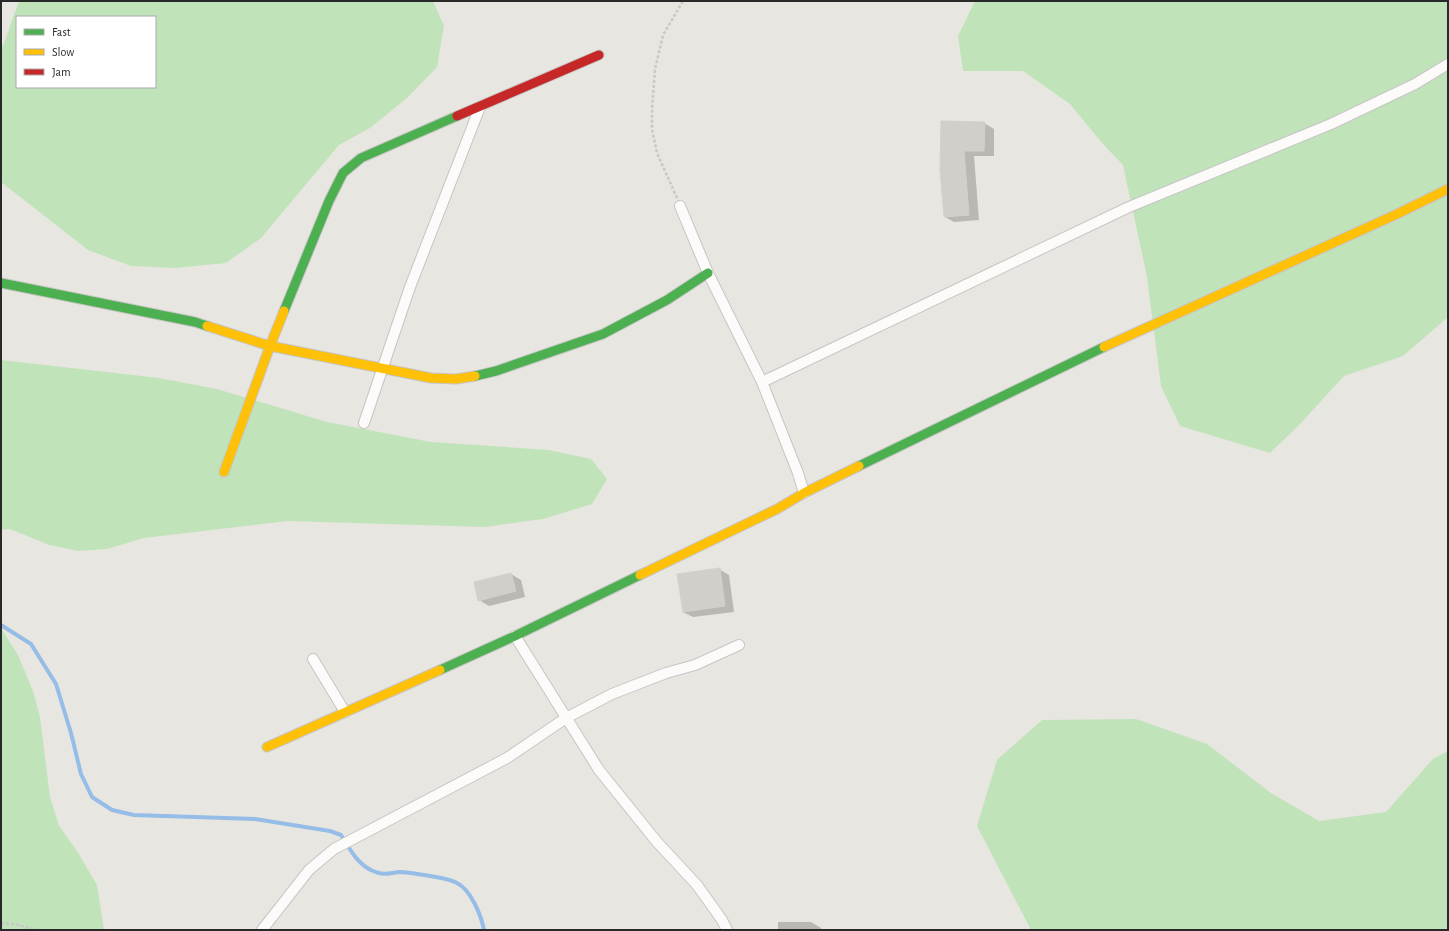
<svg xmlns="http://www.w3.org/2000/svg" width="1449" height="931" viewBox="0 0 1449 931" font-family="'Alegreya Sans',sans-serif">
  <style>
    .green { fill: #c0e3ba; fill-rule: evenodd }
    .shadow { fill: #0003 }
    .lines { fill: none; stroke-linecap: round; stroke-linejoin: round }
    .stream { stroke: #95bde7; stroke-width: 4 }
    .building { fill: #d1cfca; stroke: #d2d1cc }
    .street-casing { stroke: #c6c5c5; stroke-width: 12 }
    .fast-casing { stroke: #c6c5c5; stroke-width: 11 }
    .slow-casing { stroke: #c6c5c5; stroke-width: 11 }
    .jam-casing { stroke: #c6c5c5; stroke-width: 11 }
    .path { stroke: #c8c8c7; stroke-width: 2.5; stroke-dasharray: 3 2; stroke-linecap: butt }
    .street { stroke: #fcfbfa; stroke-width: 10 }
    .fast { stroke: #4caf50; stroke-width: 9 }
    .slow { stroke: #ffc107; stroke-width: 9 }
    .jam { stroke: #c62828; stroke-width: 9 }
  </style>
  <rect width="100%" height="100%" fill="#e8e6e0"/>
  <path class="green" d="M19 1H433L444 26 437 67 407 98 370 128 339 145 261 238 226 263 176 268 131 266 88 250 1 182V49L4 43ZM17 17H155V87H17Z
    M975 1H1448V317L1403 356 1344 376 1299 425 1270 453 1180 426 1161 386 1147 277 1123 165 1102 143 1070 104 1023 71H963L958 36Z
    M1 360 159 378 217 389 327 422 431 442 549 450 591 459 607 479 592 504 543 519 485 527 288 521 144 538 107 549 79 551 49 545 10 529 1 530Z
    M1 628 18 655 33 691 40 717 50 797 59 826 77 851 97 885 104 930H1Z
    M1136 719 1207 744 1271 793 1319 821 1386 812 1433 759 1448 751V930H1031L977 826 997 760 1042 720Z"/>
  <path class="shadow" d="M984 123 994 129V156H974L979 220 954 222 945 217 941 170Z
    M719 569 729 575 734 612 693 617 683 612Z
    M511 574 521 580 525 597 489 606 479 600Z
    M778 922H811L821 928V930H778Z"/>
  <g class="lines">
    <path class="stream" d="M1 625 31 644 56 684 71 733 81 774 92 797 112 810 134 815 255 819 330 831 341 835C350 849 357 864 373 871 384 876 389 873 400 872 408 872 416 874 424 875 435 877 448 878 457 883 471 890 481 915 484 930"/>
  </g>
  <path class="building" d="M941 121 985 122 984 151H964L969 215 944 217 940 170Z
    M720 568 725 606 683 612 677 574Z
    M511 573 516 591 478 601 474 582Z"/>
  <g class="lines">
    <g class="street-casing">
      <path id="street" d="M680 206 708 273 762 382 798 473 804 493
        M762 382 1129 207 1331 124 1415 84 1448 64
        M364 423 410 287 480 107
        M515 636 599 770 657 842 697 885 722 920 727 930
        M313 659 345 712
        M262 930 309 870 334 849 507 758 566 718 612 694 666 673 695 665 739 645"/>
    </g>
    <g class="fast-casing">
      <path id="fast" d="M1 283 195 322 207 326
        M284 311 329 201 343 173 361 158 457 116
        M475 376 496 371 603 334 667 300 708 273
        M859 466 1104 347
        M440 670 515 636 640 575"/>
    </g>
    <g class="slow-casing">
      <path id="slow" d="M207 326 270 346 431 378 456 379 475 376
        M1104 347 1397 214 1448 189
        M224 472 270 346 284 311
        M640 575 777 509 804 493 859 466
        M267 747 440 670"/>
    </g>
    <g class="jam-casing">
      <path id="jam" d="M457 116 599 55"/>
    </g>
    <path class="path" d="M677 198 657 153 652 129V109L655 69 663 35 683 1
      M1 923 13 924 38 930"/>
    <use href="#street" class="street"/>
    <use href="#fast" class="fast"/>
    <use href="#slow" class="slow"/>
    <use href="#jam" class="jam"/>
  </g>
  <rect width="1449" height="931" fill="none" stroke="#292929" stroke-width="4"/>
  <rect x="16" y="16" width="140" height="72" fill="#ffffff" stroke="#a9a9a9"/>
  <rect x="24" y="29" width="20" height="6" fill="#4caf50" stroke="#a9a9a9"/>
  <text x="52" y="36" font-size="12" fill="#292929">Fast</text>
  <rect x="24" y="49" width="20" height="6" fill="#ffc107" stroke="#a9a9a9"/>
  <text x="52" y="56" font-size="12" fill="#292929">Slow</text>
  <rect x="24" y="69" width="20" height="6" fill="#c62828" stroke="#a9a9a9"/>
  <text x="52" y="76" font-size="12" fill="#292929">Jam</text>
</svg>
